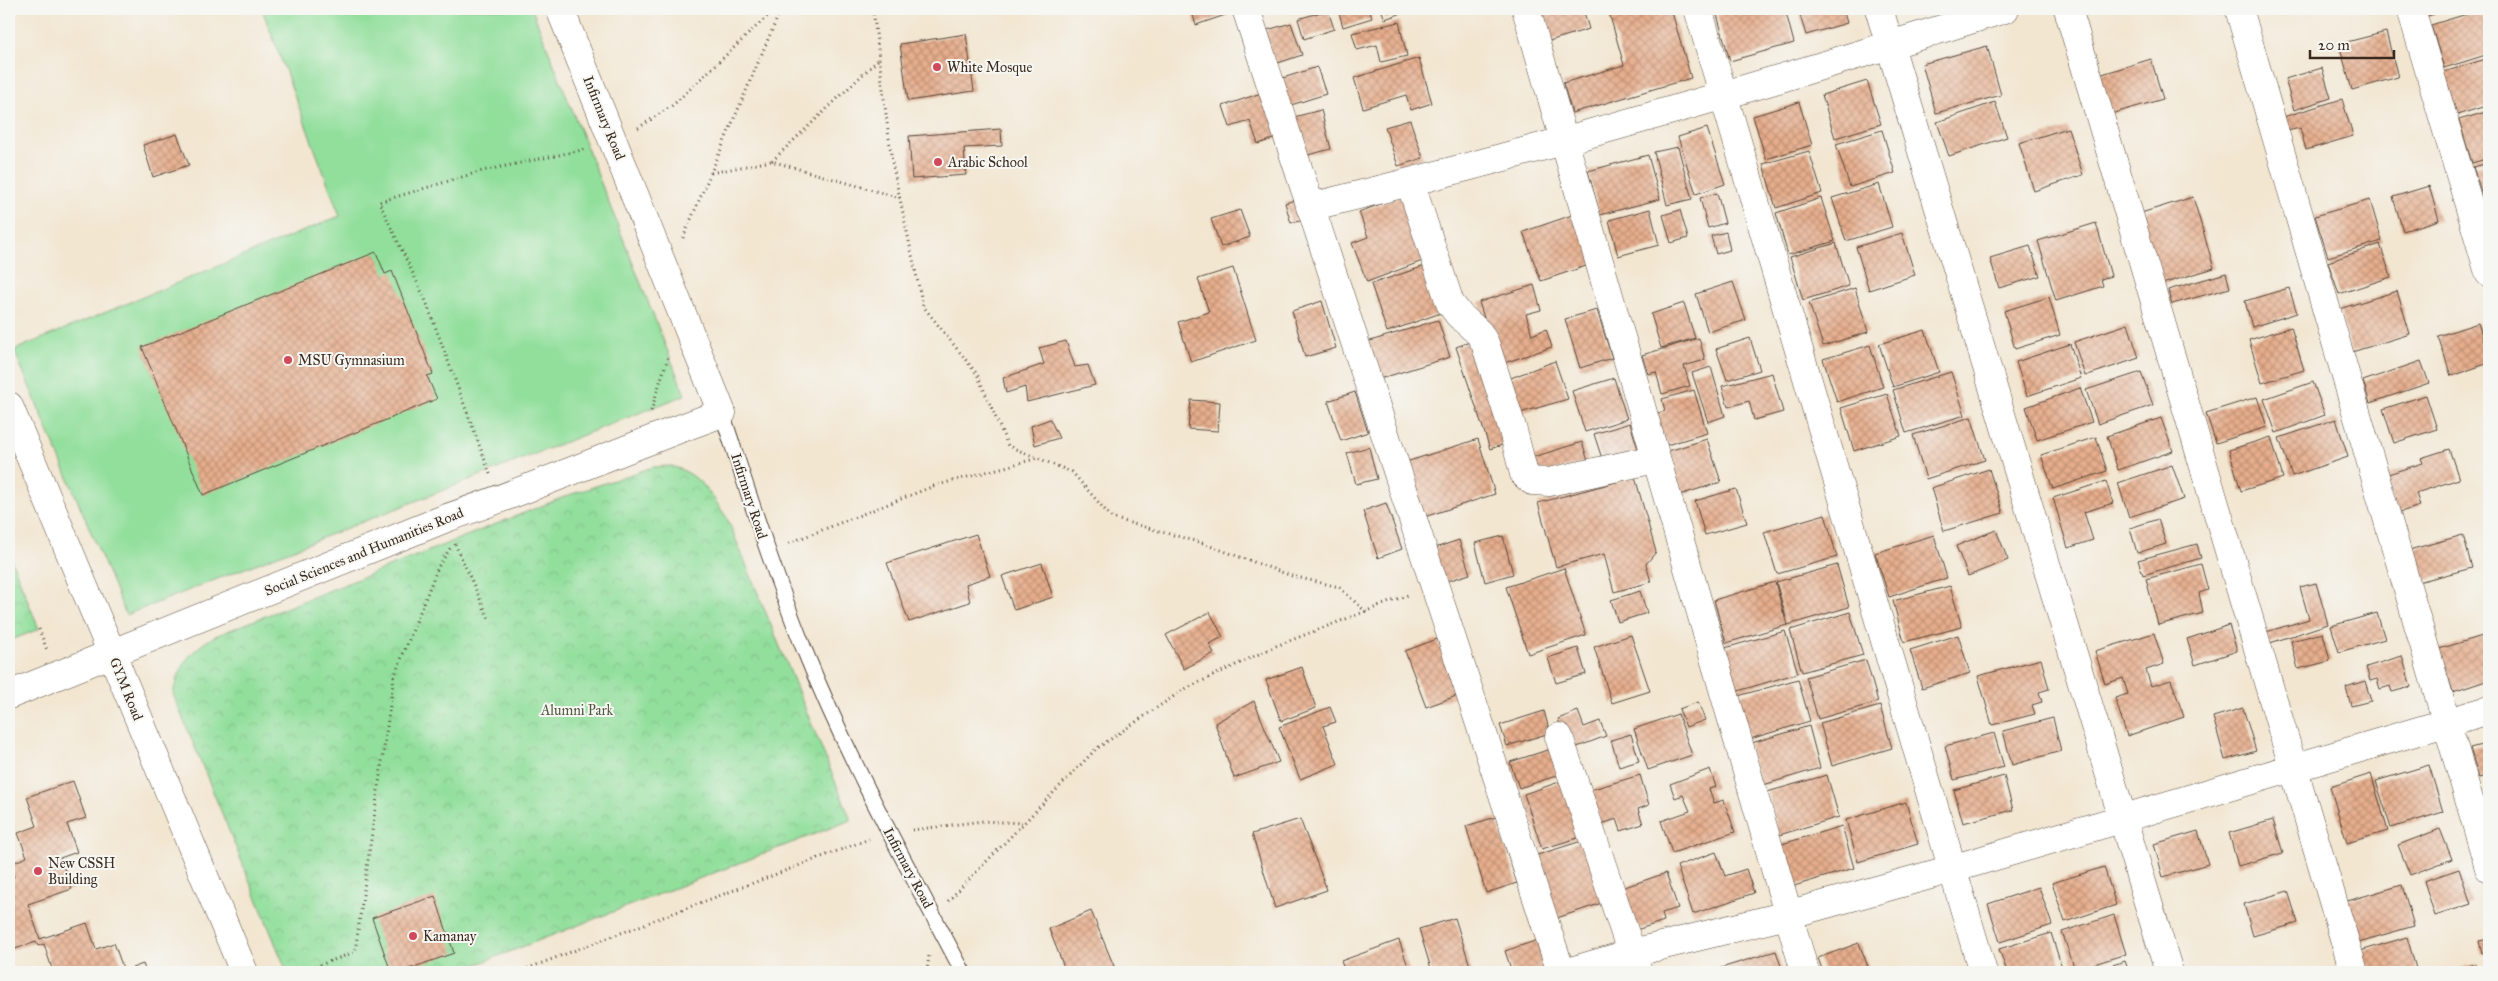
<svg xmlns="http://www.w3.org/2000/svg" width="2498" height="981" viewBox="0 0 2498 981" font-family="'IM FELL Great Primer',serif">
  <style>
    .green { fill: #92df9c; stroke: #66845d }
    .park { fill: url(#park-crowns); stroke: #66845d }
    .building { fill: url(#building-cross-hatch) }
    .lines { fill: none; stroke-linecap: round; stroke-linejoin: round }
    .service-casing { stroke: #564639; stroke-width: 17 }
    .minor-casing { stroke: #564639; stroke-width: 29 }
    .path { stroke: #564639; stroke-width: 3; stroke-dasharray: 1 4; stroke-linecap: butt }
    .service { stroke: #fff; stroke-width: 15 }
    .minor { stroke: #fff; stroke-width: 28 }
    .poi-dot { fill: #d1495b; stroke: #f6f6f2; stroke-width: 2 }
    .labels { text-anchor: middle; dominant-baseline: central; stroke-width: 4; stroke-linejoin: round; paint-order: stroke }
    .poi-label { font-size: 14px; fill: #3b2a1e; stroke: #f6f6f2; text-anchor: start }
    .street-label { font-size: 14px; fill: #3b2a1e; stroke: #f6f6f2 }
    .park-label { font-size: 14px; fill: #51573e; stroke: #f6f6f2 }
  </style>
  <defs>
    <pattern id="park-crowns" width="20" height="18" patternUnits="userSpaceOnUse" patternTransform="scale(1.25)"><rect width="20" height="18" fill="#92df9c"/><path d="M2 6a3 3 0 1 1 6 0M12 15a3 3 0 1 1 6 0" fill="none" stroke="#7fc086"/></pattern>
    <pattern id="building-cross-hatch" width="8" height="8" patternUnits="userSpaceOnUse" patternTransform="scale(1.25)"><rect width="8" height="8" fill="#e7ae8d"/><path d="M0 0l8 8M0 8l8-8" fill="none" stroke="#bc8e73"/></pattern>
  </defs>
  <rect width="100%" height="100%" fill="#f6f6f2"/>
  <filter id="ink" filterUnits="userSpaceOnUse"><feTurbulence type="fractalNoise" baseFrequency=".02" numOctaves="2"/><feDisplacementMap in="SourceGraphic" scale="10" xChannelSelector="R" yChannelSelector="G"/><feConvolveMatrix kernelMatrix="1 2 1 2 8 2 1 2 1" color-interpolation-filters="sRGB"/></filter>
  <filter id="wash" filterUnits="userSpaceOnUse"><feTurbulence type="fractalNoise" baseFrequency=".0096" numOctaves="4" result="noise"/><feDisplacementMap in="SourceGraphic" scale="20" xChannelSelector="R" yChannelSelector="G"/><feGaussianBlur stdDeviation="1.12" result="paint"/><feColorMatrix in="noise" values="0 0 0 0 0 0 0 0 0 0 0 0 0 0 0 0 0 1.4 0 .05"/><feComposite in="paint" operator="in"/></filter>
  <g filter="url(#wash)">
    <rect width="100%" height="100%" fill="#f2e6d1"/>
    <path class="green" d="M262 9H532L685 395 126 615 14 350 340 216Z"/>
    <path class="park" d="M671 466C701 474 710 494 727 518L851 820 457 972H287L173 694C180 663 188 653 215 636L569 495 653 467Z
      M9 554 39 629 9 641Z"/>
    <g id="blocks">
      <path class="building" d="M1191 9H1233L1234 12 1196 25Z
        M1338 9H1369L1372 18 1343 27Z
        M1381 9H1407L1408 11 1385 19Z
        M1560 9H1583L1589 29 1549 41 1541 15Z
        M1608 9H1671L1691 78 1572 113 1563 83 1624 65Z
        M1726 9H1785L1794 43 1730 61 1716 11Z
        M1798 9H1843L1847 23 1806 35Z
        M2425 9H2450L2428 16Z
        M2483 9H2489V54L2444 68 2431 25Z
        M1328 10 1334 29 1304 39 1298 19Z
        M1399 22 1407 56 1381 62 1377 45 1357 50 1352 33Z
        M1291 23 1302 55 1275 64 1264 31Z
        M2386 32 2398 77 2352 90 2339 44Z
        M966 34 974 91 908 101 900 44Z
        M1987 46 2001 95 1936 113 1922 64Z
        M1419 58 1432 103 1411 110 1406 95 1363 108 1354 78Z
        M2489 58V105L2457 115 2444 72Z
        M2151 59 2163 99 2111 114 2099 75Z
        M1317 67 1326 94 1288 106 1280 79Z
        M2322 68 2331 98 2294 110 2285 79Z
        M1867 81 1881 124 1835 138 1822 95Z
        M1267 91 1282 136 1258 144 1250 121 1230 127 1223 106Z
        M2342 99 2353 136 2306 150 2300 128 2287 131 2283 117Z
        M1799 102 1812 145 1766 159 1753 116Z
        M1995 102 2007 137 1949 156 1937 122Z
        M1321 110 1331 149 1304 156 1294 117Z
        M2489 111V158L2472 163 2459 120Z
        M1410 120 1423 158 1398 166 1385 127Z
        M1707 128 1725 184 1696 194 1678 137Z
        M2068 128 2083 175 2034 191 2019 143Z
        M1001 129 1002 146 964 148 966 175 912 179 909 136Z
        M1882 130 1895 173 1850 187 1836 144Z
        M177 134 189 165 153 177 143 145Z
        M1678 147 1692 199 1667 205 1654 152Z
        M1809 151 1822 193 1776 208 1763 164Z
        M1648 155 1660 199 1600 215 1588 171Z
        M2489 163V209L2487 210 2473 167Z
        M1879 184 1892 227 1846 241 1832 198Z
        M2429 186 2439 220 2403 231 2393 197Z
        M1717 193 1725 223 1708 228 1700 198Z
        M1402 196 1425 260 1367 282 1352 243 1368 237 1359 212Z
        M2193 197 2214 268 2162 284 2141 213Z
        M1302 198 1308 219 1291 223 1285 203Z
        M1821 198 1835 241 1788 255 1776 213Z
        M2370 200 2382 241 2328 257 2315 216Z
        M1650 209 1659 245 1618 256 1609 220Z
        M1240 210 1250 237 1221 247 1211 219Z
        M1680 210 1688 238 1671 243 1663 215Z
        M1578 213 1595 263 1541 281 1523 232Z
        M2096 223 2111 276 2101 279 2103 286 2056 301 2038 241Z
        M1726 232 1730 250 1716 254 1711 236Z
        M1902 233 1915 275 1869 290 1856 247Z
        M1836 243 1849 286 1803 300 1790 257Z
        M2380 244 2391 277 2339 294 2328 262Z
        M2030 246 2040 276 1999 288 1990 258Z
        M376 252 385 274 392 271 433 374 427 376 437 399 203 495 142 347Z
        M1425 266 1441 313 1387 332 1371 284Z
        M1233 268 1256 340 1191 362 1178 322 1209 312 1198 279Z
        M2226 273 2230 288 2172 304 2168 290Z
        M1733 282 1746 320 1708 332 1696 294Z
        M1534 285 1541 310 1526 314 1532 335 1546 329 1552 347 1504 363 1493 347 1479 302Z
        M1855 288 1868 332 1823 346 1809 303Z
        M2289 288 2297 313 2252 327 2245 301Z
        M2397 291 2410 334 2352 352 2339 309Z
        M2049 297 2060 335 2015 349 2004 311Z
        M1322 301 1336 348 1305 357 1292 311Z
        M1684 303 1695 338 1661 348 1651 314Z
        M1597 310 1612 358 1580 368 1565 319Z
        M1438 320 1450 357 1376 380 1364 343Z
        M2478 323 2489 356V363L2451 376 2438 336Z
        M2128 324 2139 358 2085 376 2074 342Z
        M2291 327 2304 370 2262 383 2249 340Z
        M1925 330 1939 372 1893 387 1879 344Z
        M1699 338 1705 360 1684 366 1690 386 1662 394 1656 372 1648 374 1642 355Z
        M1750 338 1760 370 1727 380 1716 349Z
        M1478 339 1511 442 1490 449 1456 347Z
        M1066 341 1075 367 1088 365 1095 385 1027 402 1025 387 1006 393 1003 378 1044 364 1039 348Z
        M2070 344 2081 378 2027 396 2016 362Z
        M1870 345 1883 387 1837 402 1823 359Z
        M1555 361 1568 399 1513 415 1503 381Z
        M2421 361 2429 383 2370 403 2363 381Z
        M1711 367 1725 416 1708 422 1692 373Z
        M1951 372 1965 415 1906 433 1893 390Z
        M2141 372 2153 405 2098 424 2086 390Z
        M1772 373 1783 412 1754 420 1749 401 1728 407 1722 386Z
        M1614 378 1627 419 1585 432 1572 391Z
        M2313 382 2325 415 2276 433 2264 399Z
        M2080 388 2092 422 2037 440 2026 407Z
        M1694 390 1707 433 1660 447 1651 415 1665 411 1662 399Z
        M1355 392 1368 432 1341 441 1328 401Z
        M1887 394 1901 436 1854 451 1841 408Z
        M2426 395 2437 429 2394 443 2383 409Z
        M2257 397 2267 427 2216 443 2206 413Z
        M1191 400 1220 402 1218 431 1188 429Z
        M1971 417 1985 460 1926 479 1913 435Z
        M2161 418 2173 451 2118 470 2107 436Z
        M1050 419 1059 438 1035 445 1031 426Z
        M2336 419 2348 457 2292 476 2279 438Z
        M1630 423 1640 456 1605 468 1594 434Z
        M2096 437 2107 471 2053 489 2041 455Z
        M2271 437 2283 478 2241 491 2229 450Z
        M1478 439 1495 494 1421 518 1403 463Z
        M1707 439 1721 482 1676 496 1662 453Z
        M1582 442 1588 461 1536 476 1530 458Z
        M1369 447 1377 479 1356 484 1347 453Z
        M2449 449 2459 479 2416 493 2420 506 2397 513 2385 475 2423 463 2421 458Z
        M2172 465 2184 499 2129 517 2118 483Z
        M1989 469 2003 513 1944 531 1931 488Z
        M1635 477 1656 552 1646 564 1651 582 1614 592 1604 554 1556 567 1538 503Z
        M2106 481 2113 503 2084 512 2093 540 2068 548 2053 498Z
        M1736 489 1747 523 1705 535 1695 501Z
        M1386 503 1402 549 1378 558 1363 511Z
        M1825 514 1837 557 1777 574 1764 532Z
        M2158 519 2166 544 2137 553 2130 528Z
        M1996 530 2008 560 1968 576 1956 546Z
        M976 534 990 576 966 584 970 602 909 622 887 563Z
        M1934 535 1947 578 1889 597 1875 553Z
        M2463 535 2472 568 2418 582 2409 550Z
        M1503 536 1513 574 1485 582 1475 543Z
        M1459 540 1470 574 1441 583 1429 550Z
        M2197 544 2201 558 2143 575 2138 560Z
        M1042 563 1053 597 1014 610 1002 576Z
        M2201 564 2208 590 2199 593 2203 613 2158 625 2146 579Z
        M1837 565 1849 607 1788 625 1776 582Z
        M1564 568 1586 635 1528 654 1506 587Z
        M1775 582 1787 625 1726 643 1714 600Z
        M2316 583 2328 624 2270 643 2266 632 2309 619 2300 587Z
        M1950 586 1962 627 1904 642 1893 601Z
        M1640 591 1647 613 1618 622 1611 600Z
        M1210 612 1223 637 1209 644 1214 653 1184 669 1166 635Z
        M1850 612 1863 655 1802 672 1790 630Z
        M2377 613 2385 639 2339 652 2331 626Z
        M2229 625 2237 651 2195 665 2187 639Z
        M1785 631 1798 673 1738 691 1725 648Z
        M2154 633 2164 664 2146 670 2151 686 2171 680 2184 717 2127 736 2115 698 2128 694 2123 678 2105 684 2095 651Z
        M2323 633 2330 661 2298 669 2291 641Z
        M2489 634V680L2453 692 2439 649Z
        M1631 635 1650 691 1612 703 1594 647Z
        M1958 635 1970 673 1922 688 1910 650Z
        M1437 639 1459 695 1426 707 1405 651Z
        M1578 648 1586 674 1556 683 1548 658Z
        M2402 656 2411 687 2392 692 2390 686 2380 689 2377 679 2370 681 2366 667Z
        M2041 659 2049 689 2039 692 2042 702 2032 705 2035 714 1992 725 1978 676Z
        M1866 660 1878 702 1818 719 1806 677Z
        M1302 667 1316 708 1281 721 1266 680Z
        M1798 679 1810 721 1750 739 1738 696Z
        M2365 681 2371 701 2351 706 2346 687Z
        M1254 701 1279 762 1234 778 1215 723Z
        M1698 702 1705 720 1686 727 1679 709Z
        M1880 706 1892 748 1832 766 1820 723Z
        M1330 707 1336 722 1323 726 1338 764 1300 779 1279 727Z
        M2243 708 2256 751 2225 760 2213 717Z
        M1544 711 1550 733 1507 746 1500 725Z
        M1578 711 1584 727 1600 721 1606 736 1569 750 1558 719Z
        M1678 714 1692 755 1648 770 1634 729Z
        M2053 718 2061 751 2012 765 2003 731Z
        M1809 726 1820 768 1760 786 1748 744Z
        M1994 733 2004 767 1954 780 1945 746Z
        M1631 734 1639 761 1619 767 1611 740Z
        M2489 743V775L2479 778 2470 748Z
        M1554 748 1562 774 1519 788 1510 762Z
        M2429 765 2443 812 2391 828 2376 781Z
        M1710 769 1716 787 1709 789 1714 803 1724 800 1735 832 1672 853 1661 821 1690 811 1683 795 1675 798 1670 784Z
        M2371 774 2388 831 2347 843 2330 787Z
        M1640 775 1649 805 1638 809 1643 824 1621 831 1617 819 1601 824 1590 790Z
        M1827 775 1839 817 1779 835 1767 792Z
        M2004 776 2013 810 1963 823 1954 790Z
        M1565 780 1584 836 1542 849 1524 794Z
        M73 781 86 818 67 824 77 852 60 858 72 889 28 904 40 939 87 923 96 949 114 943 124 971 143 964 146 972H53L44 944 38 946 36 942 9 951V879L14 877 10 864 27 857 18 833 37 826 27 797Z
        M1906 802 1918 844 1858 862 1846 820Z
        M1496 817 1517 883 1486 893 1466 826Z
        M1300 819 1327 890 1275 908 1252 834Z
        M2273 820 2283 853 2238 866 2229 833Z
        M1842 826 1854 868 1794 886 1782 844Z
        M2440 829 2452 859 2410 875 2398 845Z
        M2198 831 2208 864 2163 877 2154 844Z
        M1585 840 1605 902 1554 919 1534 856Z
        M1716 852 1725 876 1746 869 1754 893 1693 914 1677 866Z
        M2104 867 2116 905 2065 922 2052 883Z
        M2459 869 2471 904 2435 916 2424 881Z
        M1666 873 1678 908 1662 913 1664 921 1633 931 1619 889Z
        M2402 885 2414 926 2355 943 2344 902Z
        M2039 887 2052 925 2000 942 1988 904Z
        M2288 891 2298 923 2253 936 2244 904Z
        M435 896 454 953 400 972H391L372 918Z
        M1091 911 1116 971 1066 972 1049 929Z
        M2114 915 2126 954 2075 970 2062 932Z
        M1455 918 1472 972H1432L1419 929Z
        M2051 933 2063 971 2007 972 1999 949Z
        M2407 937 2417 972H2364L2357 952Z
        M2489 939V952L2482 954 2479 941Z
        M1399 940 1410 972H1345L1341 961Z
        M1538 940 1548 972H1512L1505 951Z
        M1859 943 1870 972H1823L1818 958Z
        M1776 951 1783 972H1708Z
        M2125 961 2129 972H2091Z
        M2475 964 2477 972H2447Z"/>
    </g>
  </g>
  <g filter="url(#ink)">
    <use href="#blocks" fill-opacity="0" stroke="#564639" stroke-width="1"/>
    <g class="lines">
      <g class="service-casing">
        <path id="service" d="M722 413C748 492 773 571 804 649 849 761 907 866 963 972"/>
      </g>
      <g class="minor-casing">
        <path id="minor" d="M1246 9 1561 972
          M1526 9 1805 972
          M1698 9 1983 972
          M1879 9 2169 972
          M2068 9 2354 972
          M2239 9 2489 868
          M2411 9 2489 273
          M1410 182 1450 303 1459 315 1479 333 1485 343 1512 427 1524 474 1532 481 1549 482 1655 459
          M1310 207C1544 150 1775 82 2005 9
          M9 406 244 972
          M9 695 444 519C537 487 628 447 722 413L560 9
          M1559 737 1638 972
          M1568 972 1632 953 1787 915 1952 869 2489 710"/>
      </g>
      <path class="path" d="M873 9 892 162 923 306 977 374 1008 446 1072 472 1112 518 1202 543 1292 576 1339 587 1367 613
        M638 128 673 105 775 9
        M772 161 879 59
        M711 173 771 161 900 198
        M683 238 781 9
        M651 411 668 357
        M490 474 425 299 379 202 482 171 587 149
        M789 543 934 486 1038 458
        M455 544 490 621
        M39 629 47 650
        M912 830 983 821 1022 823
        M948 901 1096 749 1183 690 1276 646 1408 595
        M301 972 355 952 394 677 438 567 451 547
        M518 972 869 839
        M927 972 929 955"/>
      <use href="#service" class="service"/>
      <use href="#minor" class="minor"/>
    </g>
  </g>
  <g class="poi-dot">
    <circle cx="937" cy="67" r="5"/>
    <circle cx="938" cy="162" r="5"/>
    <circle cx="288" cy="360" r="5"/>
    <circle cx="38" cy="871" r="5"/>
    <circle cx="413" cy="936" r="5"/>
  </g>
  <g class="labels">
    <g class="poi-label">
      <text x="947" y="67">White Mosque</text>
      <text x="948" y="162">Arabic School</text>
      <text x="298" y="360">MSU Gymnasium</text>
      <text x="48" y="863">New CSSH<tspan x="48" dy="16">Building</tspan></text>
      <text x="423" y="936">Kamanay</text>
    </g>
    <g class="street-label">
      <text transform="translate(604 118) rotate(68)">Infirmary Road</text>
      <text transform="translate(749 496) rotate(72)">Infirmary Road</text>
      <text transform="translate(364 552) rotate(-22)">Social Sciences and Humanities Road</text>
      <text transform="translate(126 689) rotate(68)">GYM Road</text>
      <text transform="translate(908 868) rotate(62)">Infirmary Road</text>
    </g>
    <g class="park-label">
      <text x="577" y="710">Alumni Park</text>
    </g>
  </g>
  <rect width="2498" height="981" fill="none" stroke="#f6f6f2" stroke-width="30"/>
  <path d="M2310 50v8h84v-8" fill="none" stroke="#3b2a1e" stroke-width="2.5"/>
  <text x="2318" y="50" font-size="15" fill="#3b2a1e" stroke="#f6f6f2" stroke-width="4" paint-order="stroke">20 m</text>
</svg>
